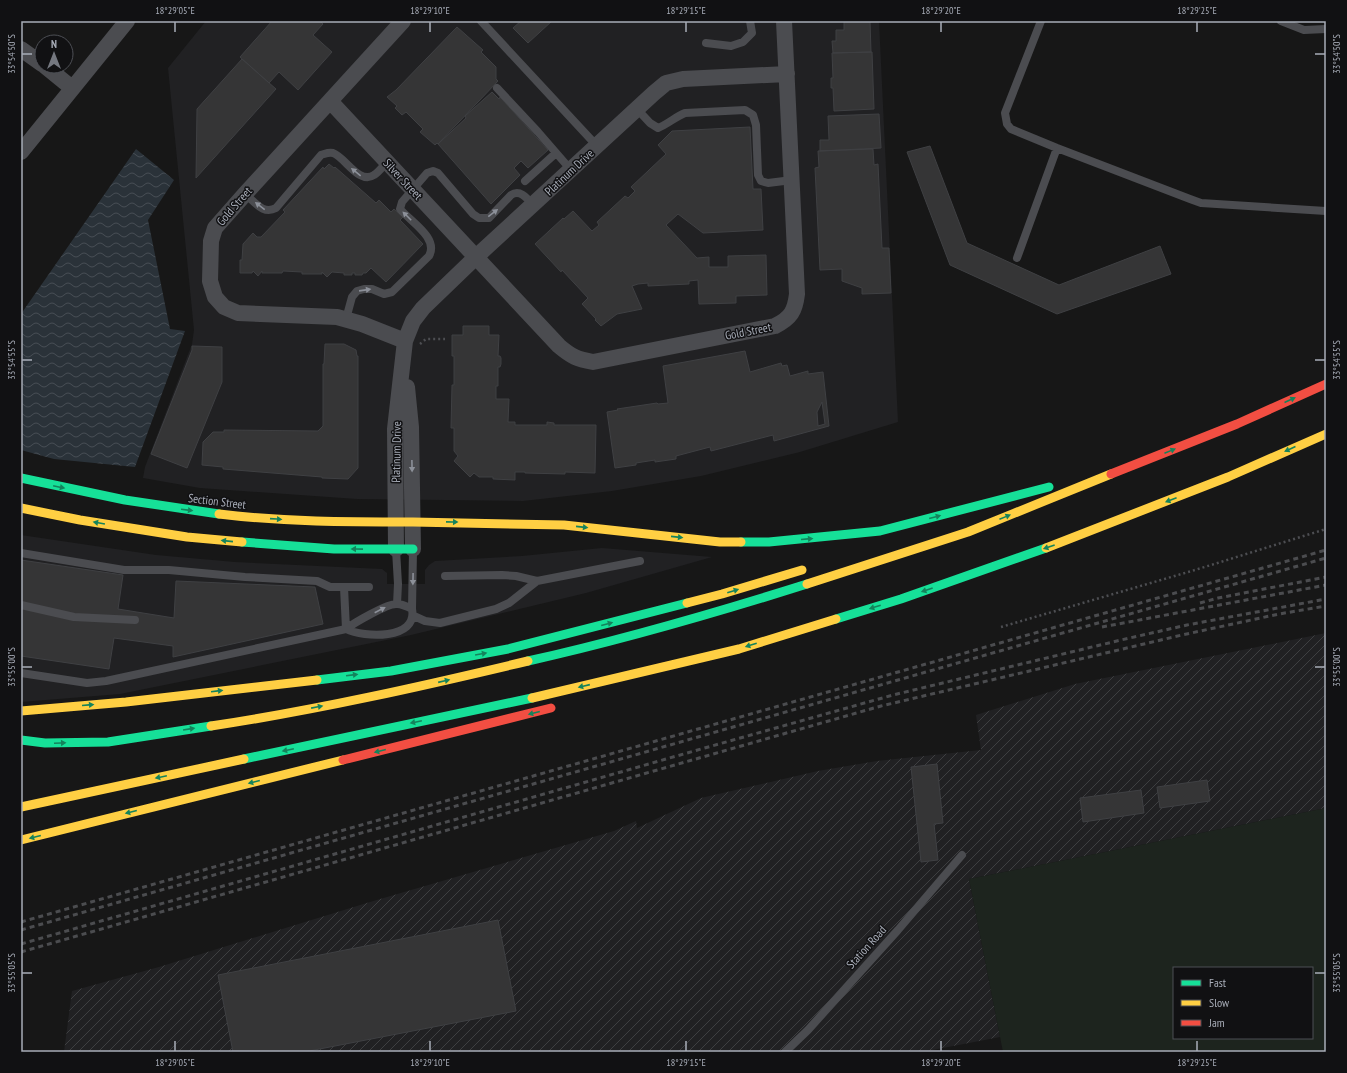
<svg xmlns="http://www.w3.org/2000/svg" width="1347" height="1073" viewBox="0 0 1347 1073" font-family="'PT Sans Narrow',sans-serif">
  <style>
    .built { fill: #212123 }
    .industrial { fill: url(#industrial-furrows) }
    .pitch { fill: #1d241e; fill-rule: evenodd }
    .water { fill: url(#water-waves) }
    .building { fill: #353536; stroke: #3f4043; fill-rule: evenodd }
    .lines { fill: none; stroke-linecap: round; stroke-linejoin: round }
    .path { stroke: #4d4e52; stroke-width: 2.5; stroke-dasharray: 2 3; stroke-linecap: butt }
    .lane { stroke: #4b4c50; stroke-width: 8 }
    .street { stroke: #4b4c50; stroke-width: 16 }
    .fast { stroke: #16e098; stroke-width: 9 }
    .slow { stroke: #ffcf43; stroke-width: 9 }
    .jam { stroke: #f24e42; stroke-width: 9 }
    .rail { stroke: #4b4c4f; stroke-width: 3; stroke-dasharray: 5 4; stroke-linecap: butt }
    .oneway { fill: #8c9099 }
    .oneway2 { fill: #14835c }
    .ticks { fill: none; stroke: #a8adb8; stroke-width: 1.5 }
    .labels { text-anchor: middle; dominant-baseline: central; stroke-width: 3; stroke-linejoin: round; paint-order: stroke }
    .street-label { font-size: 12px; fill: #a8adb8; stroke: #111113 }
    .neatline { fill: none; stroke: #a8adb8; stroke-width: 1.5 }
    .ticks-label { font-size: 10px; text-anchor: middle; fill: #a8adb8 }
  </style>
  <defs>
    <pattern id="industrial-furrows" width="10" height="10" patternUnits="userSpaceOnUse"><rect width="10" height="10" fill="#212123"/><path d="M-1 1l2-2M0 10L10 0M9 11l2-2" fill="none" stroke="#3e3f41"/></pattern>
    <pattern id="water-waves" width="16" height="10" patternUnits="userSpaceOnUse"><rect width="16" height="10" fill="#2a3239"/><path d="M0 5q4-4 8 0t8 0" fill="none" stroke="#464d54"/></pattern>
  </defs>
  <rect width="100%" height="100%" fill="#171717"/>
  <path class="built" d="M206 21H879L898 422 800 452 701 476 612 491 523 501 357 499 200 488 143 478 145 467 192 344 194 330 168 68Z
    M21 535 156 555 235 562 382 569 387 573V584H425V570L429 565 435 561 522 556 602 548 712 557 586 593 411 635 120 694 21 702Z"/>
  <path class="industrial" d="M1326 633V808L969 879 1000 1037 922 1052H64L72 991 159 967 370 902 614 831 636 821 637 828 701 798 818 771 877 761 981 750 976 715 1075 684Z"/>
  <path class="pitch" d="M1326 808V1052H1003L969 879ZM1174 968H1312V1038H1174Z"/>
  <path class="water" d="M136 149 174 180 148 220 170 329 185 331 135 467 54 459 21 450V314Z"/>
  <path class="building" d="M272 21H320L323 24 313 35 332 52 298 90 279 72 269 83 240 57Z
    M521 21H552L528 43 513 28Z
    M844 21H870L871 52 833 53 832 41H836V30H844Z
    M457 27 483 50 481 52 496 67V79L498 81 438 144 437 143 435 145 420 132 423 129 406 112 402 115 395 108 397 106 387 97 396 90Z
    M872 52 874 109 834 111 833 88H831V78H833L832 53Z
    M242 59 276 89 196 178 197 109Z
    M492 92 499 99 500 97 548 150 528 168 521 161 514 168 520 175 491 204 438 144 466 118 465 116Z
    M879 114 881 148 820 151V140H829L828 116Z
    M750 127 753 189H761L763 230 703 233 678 214 666 225 697 258 709 257V267H728V256L766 255 767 295 736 296V303L699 304 698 280 689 281V284L648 286V283L638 284 632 286 642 309 617 314 601 326 595 320 596 319 582 304 588 298 562 270 561 272 535 244 563 218 564 219 573 211 592 231 599 225 597 222 625 196 628 198 635 191 631 187 666 154 658 145 672 131Z
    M930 146 967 243 1059 285 1160 246 1171 274 1057 314 950 265 907 152Z
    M873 149 874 165 878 164 882 248H889L891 293 862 294V288L842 281V269L820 270 815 168 819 167 818 151Z
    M329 164 334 168 335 167 376 203 379 200 391 212 394 209 403 217 400 220 423 244 386 282 371 268 366 273H363L362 275H355V273H352V275H344V273L332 272 327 277 322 272V274H302V272L283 271 282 273H262V271L258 276 253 271 252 273H240V260H242L243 244 253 233 257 237H261L285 212 283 210 323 167 324 169Z
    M463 326H489V335H499L498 356H500L501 358V364L500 367H498V386H496V399H509L508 422H515V425H547V422L554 423V425H596L595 473 565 472V474L525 473V472H515V480L493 479V477H479L474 473 470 477 454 461 458 456 454 451V428H451L452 385H454V356H452V335H463Z
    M325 344H344L356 350 357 356H358V468L348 479 322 478V477L223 469V467L202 465 203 442 213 432H224V430L318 431 323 426V364H324Z
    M192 346 222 347V382L187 468 151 454 192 350Z
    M745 351 750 372 781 363 782 366 787 365 790 376 808 371V374L823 372 829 426 774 441 773 435 711 451 710 447 676 456V459L655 462V460L636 463V465L615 468 607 412 618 410 617 409 657 403 658 404 668 403 663 366ZM822 402 825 424 818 426 817 412Z
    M21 560 123 575 118 609 174 618 176 581 315 587 323 624 173 657V646L114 638 109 669 21 656Z
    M937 764 943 823 934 824 938 860 921 862 911 767Z
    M1207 780 1210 801 1160 808 1157 787Z
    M1141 790 1144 813 1083 822 1080 798Z
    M498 920 516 1011 304 1052H233L218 975Z"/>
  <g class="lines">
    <path class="path" d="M420 344 426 339H445
      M1001 627 1195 570 1326 529"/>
    <path class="lane" d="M481 21 597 146
      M1041 21 1005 113 1007 124 1011 129 1057 148 1190 199 1201 203 1326 211
      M1281 21 1304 30 1326 29
      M706 43 731 46 743 42 752 33 750 21
      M497 88 538 132 571 170
      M637 109 650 123 658 128C668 124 675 117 685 113L745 110 753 115 756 125 758 175 761 181 768 183 792 180
      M525 181 556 153
      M245 194C255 202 263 215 276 208L321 155C325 154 328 152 333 153 345 157 359 185 374 175 379 172 383 166 387 162
      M1017 258 1057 148
      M346 319 352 297 357 291 364 289H372L384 294 392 292 429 256C439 238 411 222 400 209L402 202 427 173 433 171 438 173 473 214 479 218H489L511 195C520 189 527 198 533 205
      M396 550 398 584 397 604
      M21 553 124 570H169L245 577 317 581 330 587H344L346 629
      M445 576 502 575 516 576 537 581
      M344 587H369
      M21 605 74 617 135 620
      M412 609 413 550
      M414 616 425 621 440 623 496 609 509 603 537 581 640 561
      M21 673 87 683 106 681 346 629C354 623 388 603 397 604 402 604 408 607 412 609 418 640 364 638 346 629
      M785 1052 808 1030 898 930 962 855"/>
    <path class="street" d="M403 21 245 194 215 228 211 241 210 281 215 297 224 307 238 313 337 317 362 324 405 341
      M21 49 42 64
      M45 66 72 88
      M330 101 559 346C572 357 577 359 593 362L775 326C791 318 795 311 797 294L784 21
      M21 152 127 21
      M407 387 411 427 413 549
      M396 549 395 429 405 341 413 321 423 308 477 256 654 93 666 83 683 79 787 74"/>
    <path class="fast" d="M21 478 125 500 219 514
      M242 542 334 549H413
      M741 542H769L880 531 1049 487
      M836 619 901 599 1046 548
      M528 661C622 640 715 613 807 584
      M317 680 391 671 508 649 687 603
      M21 740 45 743 108 742 211 726
      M244 759 532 698"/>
    <path class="slow" d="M21 508 80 520 187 537 242 542
      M219 514C284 522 348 522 413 522
      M413 522 564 525 720 542H741
      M1046 548 1228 477 1326 434
      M807 584 968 532 1111 474
      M687 603 722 594 802 570
      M532 698 739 649 836 619
      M21 711 126 702 317 680
      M211 726C317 710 423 686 528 661
      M21 807 244 759
      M21 840 343 760"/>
    <path class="jam" d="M1111 474 1237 424 1326 384
      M343 760 551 708"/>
    <path class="rail" d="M1200 603 1218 598 1326 577
      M1102 627 1326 585
      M21 922 1326 550
      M21 930 1326 558
      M21 944 694 751 893 695 1121 640 1187 625 1326 599
      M21 952 881 706 1182 635 1279 614 1326 606"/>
  </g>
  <defs><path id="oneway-solid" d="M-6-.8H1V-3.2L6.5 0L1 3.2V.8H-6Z"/></defs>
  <g class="oneway">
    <use href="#oneway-solid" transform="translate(356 172) rotate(-141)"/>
    <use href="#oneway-solid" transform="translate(260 206) rotate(-142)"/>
    <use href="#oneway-solid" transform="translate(493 213) rotate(-38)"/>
    <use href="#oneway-solid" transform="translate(407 216) rotate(-135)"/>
    <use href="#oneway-solid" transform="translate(365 290) rotate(-8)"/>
    <use href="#oneway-solid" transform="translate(412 466) rotate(89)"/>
    <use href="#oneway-solid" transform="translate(413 579) rotate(91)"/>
    <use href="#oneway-solid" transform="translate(380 610) rotate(-27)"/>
  </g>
  <g class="oneway2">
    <use href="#oneway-solid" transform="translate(1290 400) rotate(-24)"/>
    <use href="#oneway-solid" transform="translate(1290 449) rotate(156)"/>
    <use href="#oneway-solid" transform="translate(1170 451) rotate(-22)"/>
    <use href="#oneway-solid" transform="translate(59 487) rotate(12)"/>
    <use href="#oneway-solid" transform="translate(1171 500) rotate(159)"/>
    <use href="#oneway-solid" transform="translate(187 510) rotate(7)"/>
    <use href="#oneway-solid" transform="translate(935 517) rotate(-15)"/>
    <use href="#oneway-solid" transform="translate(1005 517) rotate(-22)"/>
    <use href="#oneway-solid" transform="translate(276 519) rotate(4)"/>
    <use href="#oneway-solid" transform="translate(452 522) rotate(1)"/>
    <use href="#oneway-solid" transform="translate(99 523) rotate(-170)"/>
    <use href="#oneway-solid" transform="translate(582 527) rotate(6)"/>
    <use href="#oneway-solid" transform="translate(677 537) rotate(6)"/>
    <use href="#oneway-solid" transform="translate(807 539) rotate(-5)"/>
    <use href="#oneway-solid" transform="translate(227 541) rotate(-174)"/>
    <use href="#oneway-solid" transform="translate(1049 547) rotate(161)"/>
    <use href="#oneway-solid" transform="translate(357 549) rotate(-179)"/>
    <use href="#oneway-solid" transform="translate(927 590) rotate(161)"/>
    <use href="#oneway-solid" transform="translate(733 591) rotate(-17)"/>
    <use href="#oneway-solid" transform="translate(875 607) rotate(163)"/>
    <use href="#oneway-solid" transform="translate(607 624) rotate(-15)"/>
    <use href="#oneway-solid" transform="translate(751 645) rotate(163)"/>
    <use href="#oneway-solid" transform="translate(481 654) rotate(-10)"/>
    <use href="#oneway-solid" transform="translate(352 675) rotate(-7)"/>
    <use href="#oneway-solid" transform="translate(444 681) rotate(-13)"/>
    <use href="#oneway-solid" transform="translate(584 686) rotate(167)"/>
    <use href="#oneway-solid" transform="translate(217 691) rotate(-7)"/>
    <use href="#oneway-solid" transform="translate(88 705) rotate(-5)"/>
    <use href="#oneway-solid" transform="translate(317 707) rotate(-11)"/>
    <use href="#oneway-solid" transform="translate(534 713) rotate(166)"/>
    <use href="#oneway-solid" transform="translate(416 722) rotate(168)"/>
    <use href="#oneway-solid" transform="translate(189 729) rotate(-9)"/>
    <use href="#oneway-solid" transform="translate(60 743) rotate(-2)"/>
    <use href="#oneway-solid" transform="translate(288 750) rotate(168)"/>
    <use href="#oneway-solid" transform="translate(380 751) rotate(166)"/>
    <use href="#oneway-solid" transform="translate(161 777) rotate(168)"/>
    <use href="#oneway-solid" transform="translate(254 782) rotate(166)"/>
    <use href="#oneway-solid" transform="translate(131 812) rotate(166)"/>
    <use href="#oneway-solid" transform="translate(35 837) rotate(166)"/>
  </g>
  <path class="ticks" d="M175 22V32M430 22V32M686 22V32M941 22V32M1197 22V32M22 54H32M1315 54H1325M22 360H32M1315 360H1325M22 667H32M1315 667H1325M22 973H32M1315 973H1325M175 1041V1051M430 1041V1051M686 1041V1051M941 1041V1051M1197 1041V1051"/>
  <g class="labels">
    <g class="street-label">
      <text transform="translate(569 172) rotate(-43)">Platinum Drive</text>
      <text transform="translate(403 179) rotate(47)">Silver Street</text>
      <text transform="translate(234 206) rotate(-49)">Gold Street</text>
      <text transform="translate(748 331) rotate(-11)">Gold Street</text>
      <text transform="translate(396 452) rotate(-89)">Platinum Drive</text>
      <text transform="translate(217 501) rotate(7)">Section Street</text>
      <text transform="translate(866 947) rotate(-48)">Station Road</text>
    </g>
  </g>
  <rect width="1347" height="1073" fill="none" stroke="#111113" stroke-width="44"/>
  <rect x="1173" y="967" width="140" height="72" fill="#111113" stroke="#4d4f55"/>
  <rect x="1181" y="980" width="20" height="6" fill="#16e098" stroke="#4d4f55"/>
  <text x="1209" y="987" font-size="12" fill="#a8adb8">Fast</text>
  <rect x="1181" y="1000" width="20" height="6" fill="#ffcf43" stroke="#4d4f55"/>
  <text x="1209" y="1007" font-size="12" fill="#a8adb8">Slow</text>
  <rect x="1181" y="1020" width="20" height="6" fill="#f24e42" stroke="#4d4f55"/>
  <text x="1209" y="1027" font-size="12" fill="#a8adb8">Jam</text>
  <g transform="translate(54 54)"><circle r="19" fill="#111113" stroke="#4d4f55"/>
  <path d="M0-3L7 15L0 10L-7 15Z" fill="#757880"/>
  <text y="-6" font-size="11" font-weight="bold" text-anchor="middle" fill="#a8adb8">N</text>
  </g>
  <rect x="22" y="22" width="1303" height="1029" class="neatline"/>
  <g class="ticks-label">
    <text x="175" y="14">18°29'05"E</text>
    <text x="430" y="14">18°29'10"E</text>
    <text x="686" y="14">18°29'15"E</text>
    <text x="941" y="14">18°29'20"E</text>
    <text x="1197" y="14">18°29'25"E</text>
    <text transform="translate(11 54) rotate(-90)" y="4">33°54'50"S</text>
    <text transform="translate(1336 54) rotate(-90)" y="4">33°54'50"S</text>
    <text transform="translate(11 360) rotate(-90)" y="4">33°54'55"S</text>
    <text transform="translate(1336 360) rotate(-90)" y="4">33°54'55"S</text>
    <text transform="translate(11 667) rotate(-90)" y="4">33°55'00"S</text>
    <text transform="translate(1336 667) rotate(-90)" y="4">33°55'00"S</text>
    <text transform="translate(11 973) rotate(-90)" y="4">33°55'05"S</text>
    <text transform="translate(1336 973) rotate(-90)" y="4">33°55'05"S</text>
    <text x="175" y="1066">18°29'05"E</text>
    <text x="430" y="1066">18°29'10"E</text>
    <text x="686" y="1066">18°29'15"E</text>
    <text x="941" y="1066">18°29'20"E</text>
    <text x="1197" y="1066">18°29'25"E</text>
  </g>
</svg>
